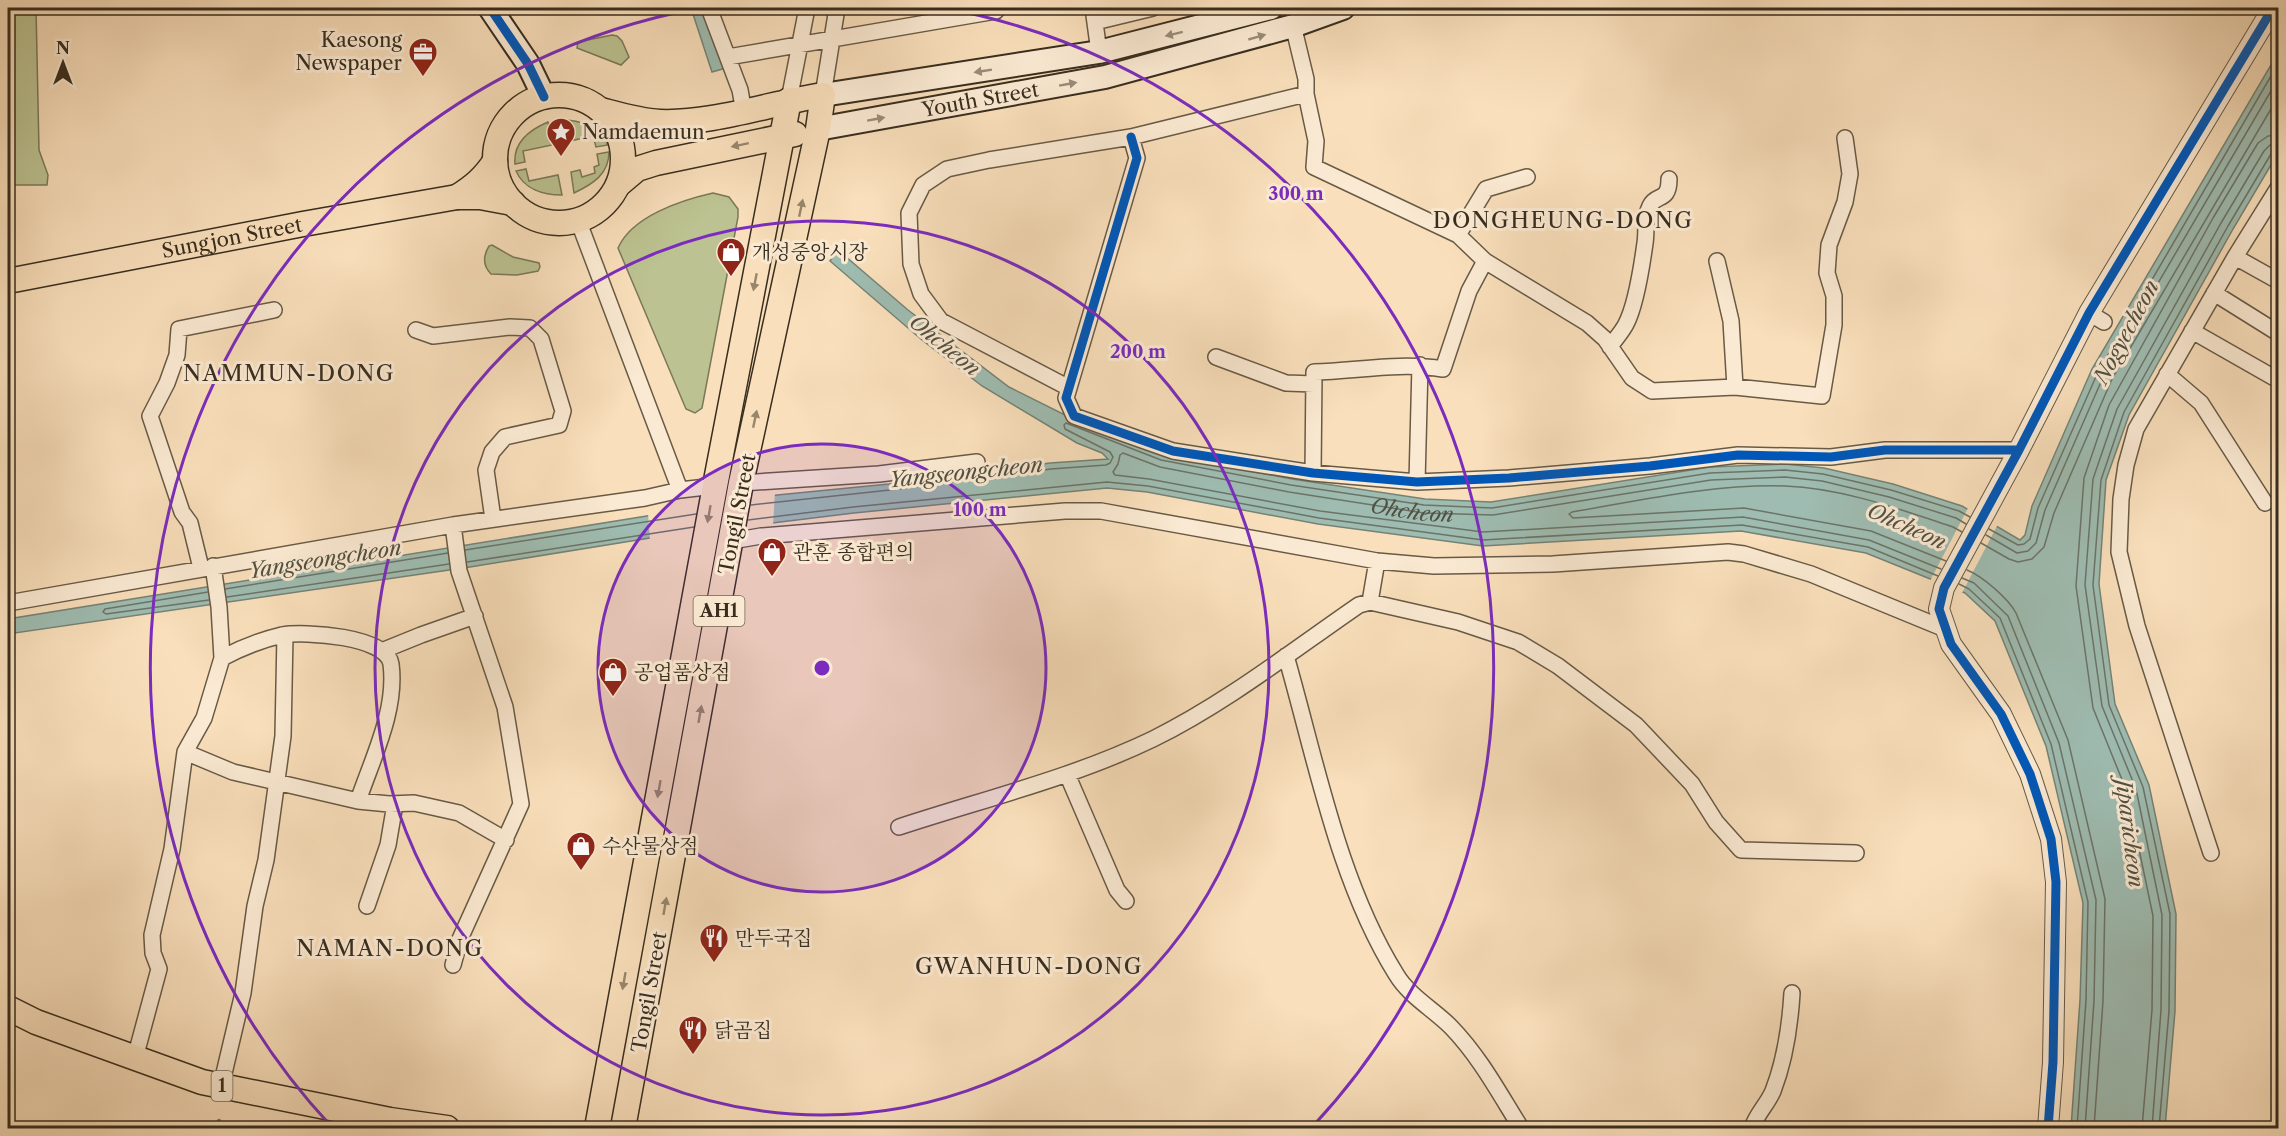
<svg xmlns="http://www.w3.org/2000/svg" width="2286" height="1136" viewBox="0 0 2286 1136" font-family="'Libre Caslon Text','Noto Serif KR',serif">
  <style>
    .green { fill: #bcc291; stroke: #7a7858; stroke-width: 1.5 }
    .water { fill: #9ebcb1; stroke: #758376; stroke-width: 1.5 }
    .pier { fill: #f9dfbb }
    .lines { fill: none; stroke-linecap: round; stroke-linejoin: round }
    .shore { stroke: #6b7468; stroke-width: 1.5 }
    .stream { stroke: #758376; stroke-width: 4.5 }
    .minor-casing { stroke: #685a45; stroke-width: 18 }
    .tertiary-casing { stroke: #685a45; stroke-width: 22 }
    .secondary-casing { stroke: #382d1e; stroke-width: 26 }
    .primary-casing { stroke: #382d1e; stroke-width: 27 }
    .minor { stroke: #fbead3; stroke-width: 15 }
    .tertiary { stroke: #fbead3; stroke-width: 20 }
    .secondary { stroke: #fbead3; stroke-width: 22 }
    .primary { stroke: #f9dfbb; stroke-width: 24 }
    .cycleway-casing { stroke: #fbead3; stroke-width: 13 }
    .cycleway { stroke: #0057b8; stroke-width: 9 }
    .oneway { fill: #9a8c78 }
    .oneway2 { fill: #98866c }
    .ring { fill: none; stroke: #7b2cbf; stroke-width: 3 }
    .labels { text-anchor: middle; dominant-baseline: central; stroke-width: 6; stroke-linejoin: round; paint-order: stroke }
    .shield { fill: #fbead3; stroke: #726654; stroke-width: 1.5 }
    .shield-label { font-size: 18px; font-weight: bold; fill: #382d1e }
    .poi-label { font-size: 20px; fill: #382d1e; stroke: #fbead3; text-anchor: start }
    .street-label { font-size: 20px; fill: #382d1e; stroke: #fbead3 }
    .water-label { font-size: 21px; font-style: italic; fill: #525143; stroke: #fbead3 }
    .quarter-label { font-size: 22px; letter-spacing: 1.5px; fill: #382d1e; stroke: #fbead3 }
    .centre { fill: #7b2cbf; stroke: #fbead3; stroke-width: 3 }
    .ring-label { font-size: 18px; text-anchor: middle; font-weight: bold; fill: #7b2cbf; stroke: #fbead3; stroke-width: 6; stroke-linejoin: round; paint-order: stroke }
  </style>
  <rect width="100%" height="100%" fill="#f9dfbb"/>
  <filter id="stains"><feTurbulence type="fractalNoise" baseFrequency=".00333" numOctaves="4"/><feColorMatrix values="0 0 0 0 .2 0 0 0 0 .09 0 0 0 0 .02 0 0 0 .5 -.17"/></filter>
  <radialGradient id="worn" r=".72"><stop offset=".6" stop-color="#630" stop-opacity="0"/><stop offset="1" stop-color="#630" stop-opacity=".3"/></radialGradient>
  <path class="green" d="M8 8H36L39 150 48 175 47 185H10Z
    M612 35 617 36 622 41 629 57 621 65 577 48 578 42Z
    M561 120C579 120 601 126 608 145L596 147 593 136 565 142Z
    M548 122 552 145 523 151 525 162 515 164C513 143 529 130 548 122Z
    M609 152C609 174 593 184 574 193L571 172 580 170 582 177 595 173 594 167 599 165 597 154Z
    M526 169 529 181 558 175 562 195C543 195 524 189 516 171Z
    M713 193 729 197 738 209V217L702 408 695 413 686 409 618 248C632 216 682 200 713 193Z
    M492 245 513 257 539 263 540 267 538 271 517 275 491 274C482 265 483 256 489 246Z"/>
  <path class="water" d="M691 8H705L726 68 712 72Z
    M2278 53V153L2233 229 2129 415 2106 480 2099 584 2115 704 2149 785 2176 914 2175 1011 2165 1128H2071L2080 1000 2083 903 2046 746 1995 621 1965 593 1866 553 1741 531 1483 546 1318 524 1147 492 1107 488 854 513 650 538 470 567 8 634V619L777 495 889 484 1050 463 1108 459 1102 453 1077 443 982 386 922 340 830 261 838 250 908 310 1009 387 1081 423 1163 454 1292 479 1425 499 1491 502 1710 467 1785 464 1824 468 1893 484 1962 506 2020 540 2025 535 2032 506 2092 369Z"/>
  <path class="pier" d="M775 492 773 526 650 541 648 513Z
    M1968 508 1998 524 1961 595 1930 581Z"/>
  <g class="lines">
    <g class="shore">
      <path d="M751 505 890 490 1051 469 1106 465 1110 463 1113 457 1110 452 1065 429 1064 425 1066 423 1161 460 1291 485 1424 505 1492 508 1710 473 1785 470 1823 474 1891 490 1959 511 1970 517"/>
      <path d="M748 520 853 507 1107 482 1148 486 1319 518 1483 540 1742 525 1868 547 1938 576"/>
      <path d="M1989 529 2018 545 2024 544 2030 539 2038 508 2098 372 2278 64"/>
      <path d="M1986 535 2017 553 2028 551 2036 543 2045 510 2104 375 2278 79"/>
      <path d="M1981 543 2009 559 2018 562 2032 559 2044 547 2054 513 2112 379 2278 97"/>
      <path d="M465 550 696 514"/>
      <path d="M1946 561 1871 531 1744 508 1573 518 1569 514 1572 512C1642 500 1713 484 1785 486 1842 488 1899 509 1953 527L1962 532"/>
      <path d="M467 562 694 527"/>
      <path id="s1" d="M1941 569 1869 540 1743 517 1483 532 1320 511 1149 479 1115 475 1113 472 1118 464 1120 455 1123 453 1160 467 1289 492 1424 513 1493 515 1711 480 1785 477 1822 481 1889 497 1956 518 1966 524"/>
      <path d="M1967 570C1982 576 2008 598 2016 613L2068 740 2105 899 2103 1001 2094 1128"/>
      <path d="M1962 578 1974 583 2008 616 2059 743 2096 900 2094 1001 2085 1128"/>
      <path d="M1959 584 1969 589 2000 618 2051 744 2088 902 2086 1000 2077 1128"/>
      <path d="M225 589 448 553"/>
      <path d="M208 592 105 609 103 612 106 614 209 600"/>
      <path d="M227 597 449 564"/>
      <path d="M2142 1128 2152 1010 2153 916 2127 792 2093 708 2076 586 2084 478 2109 405 2213 218 2258 143 2268 136 2278 135"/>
      <path d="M2152 1128 2161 1010 2162 915 2136 789 2102 706 2085 585 2093 479 2117 409 2221 223 2264 151 2270 145 2278 144"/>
      <path d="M2159 1128 2169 1011 2170 914 2143 787 2109 705 2093 585 2101 480 2124 412 2228 226 2271 154 2278 151"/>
    </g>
    <path class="stream" d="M217 1128 219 1121"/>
    <g class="minor-casing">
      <path id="minor" d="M709 8 740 90 744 112
        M1093 8 1099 52
        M1095 22 1153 8
        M728 57 996 11
        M1306 94 1316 141 1314 167 1458 235 1485 261 1587 323 1605 339 1632 378 1652 391 1735 387 1822 396 1834 325V296L1827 273 1829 245 1845 202 1850 174 1845 138
        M823 95 837 8
        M789 100 807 8
        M1131 137 1137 158 1066 398 1074 416 1173 451 1313 473 1417 482 1509 478 1650 466 1738 455 1831 457 1885 450H2019
        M578 220 680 490
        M1458 235 1486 189 1527 177
        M2235 257 2278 281
        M1717 261 1731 321 1735 387
        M2214 293 2278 333
        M2089 313 2104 322
        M416 330 433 336 510 327 530 328 541 339 563 411 559 425 505 437 492 452 486 470 493 519
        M2192 331 2278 380
        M1610 347C1615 339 1622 332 1626 324 1636 305 1642 265 1645 243 1647 231 1644 217 1650 206 1656 193 1669 203 1669 179
        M1216 357 1286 383 1314 384
        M2167 374 2201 403 2265 503
        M1069 388 941 321 921 294 911 264 909 213 923 185 947 169 989 160 1131 137 1306 94V79L1293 25
        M1313 473 1314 372C1357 371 1399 362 1443 369L1469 291 1485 261
        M1417 482 1420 365
        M741 483 879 474 977 462
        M732 541 761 536 1065 511H1101L1377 561 1434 566 1553 564 1728 552 1744 554 1811 574 1945 629
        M213 566 219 607 222 658
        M201 568 190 523 182 512 150 416 167 383 177 355 179 329 274 310
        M1370 602 1377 561
        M8 603 453 525 645 498 680 490 715 486
        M384 650 421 635 475 616
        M1286 656C1316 760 1338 881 1396 974 1409 996 1433 1009 1451 1027 1480 1057 1499 1093 1521 1128
        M185 752 233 772 358 801 389 804 414 803 459 813 506 840
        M1067 774 1117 890 1126 901
        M899 827C984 799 1072 778 1153 739 1226 703 1292 651 1359 605L1370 602 1458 622 1518 642 1558 666 1636 725 1692 784 1716 822 1741 850 1856 853
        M2211 853 2137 626 2119 552 2121 499 2126 465 2136 429 2235 257 2278 188
        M367 906 388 845 395 804
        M453 965 460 939 521 804 505 707 459 571 453 525
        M135 1058 159 969 153 953 152 935 172 849 185 752 204 718 222 658C241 648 261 640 282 635 304 631 387 636 391 664 397 710 373 757 358 801
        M221 1086 243 993 255 906 266 860 283 736 285 635
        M1752 1128C1757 1113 1767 1105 1773 1091 1785 1060 1790 1026 1792 993"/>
    </g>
    <g class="tertiary-casing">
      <path id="tertiary" d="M2048 1128 2053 1062 2056 882 2051 839 2030 774 2001 714 1951 644 1939 609 1944 588 2019 450 2089 313 2273 8"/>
    </g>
    <g class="secondary-casing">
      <g id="secondary">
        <path d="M490 8 528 64 544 97"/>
        <path d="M823 95 1099 52 1271 8"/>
        <path id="s2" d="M818 129 1105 77 1293 26 1343 8"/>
      </g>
    </g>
    <g class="primary-casing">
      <g id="primary">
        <circle cx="559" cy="159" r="64"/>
        <path d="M601 110C620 115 640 121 660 122 712 124 771 103 823 95L818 129 741 483 623 1128"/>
        <path d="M495 161C484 178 473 187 457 197H480L513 203"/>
        <path d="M618 185 637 169 656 163 795 134"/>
        <path id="s3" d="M8 281 303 224 457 197"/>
        <path d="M8 1008 36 1022 202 1082 390 1120 447 1128"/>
        <path d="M597 1128 715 486 789 100"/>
      </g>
    </g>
    <use href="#minor" class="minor"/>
    <use href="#tertiary" class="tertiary"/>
    <use href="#secondary" class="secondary"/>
    <use href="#primary" class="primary"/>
    <g class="cycleway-casing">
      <path id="cycleway" d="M490 8 528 64 544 97
        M1131 137 1137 158 1066 398 1074 416 1173 451 1313 473 1417 482 1509 478 1650 466 1738 455 1831 457 1885 450H2019
        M2048 1128 2053 1062 2056 882 2051 839 2030 774 2001 714 1951 644 1939 609 1944 588 2019 450 2089 313 2273 8"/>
    </g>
    <use href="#cycleway" class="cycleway"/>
  </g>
  <defs><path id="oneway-solid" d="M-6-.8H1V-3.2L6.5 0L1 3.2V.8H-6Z" transform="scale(1.5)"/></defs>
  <g class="oneway">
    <use href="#oneway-solid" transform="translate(1174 34) rotate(166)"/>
    <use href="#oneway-solid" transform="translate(1257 37) rotate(-16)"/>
    <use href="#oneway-solid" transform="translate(983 71) rotate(171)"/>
    <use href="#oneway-solid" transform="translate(1068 84) rotate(-10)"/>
    <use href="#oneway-solid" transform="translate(876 119) rotate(-10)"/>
  </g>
  <g class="oneway2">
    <use href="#oneway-solid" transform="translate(740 145) rotate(168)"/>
    <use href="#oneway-solid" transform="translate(801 208) rotate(-78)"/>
    <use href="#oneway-solid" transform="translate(755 282) rotate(101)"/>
    <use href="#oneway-solid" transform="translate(755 419) rotate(-78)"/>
    <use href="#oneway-solid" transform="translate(709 514) rotate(100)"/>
    <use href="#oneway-solid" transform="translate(700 714) rotate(-80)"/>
    <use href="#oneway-solid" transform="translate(659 789) rotate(100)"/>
    <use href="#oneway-solid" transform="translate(665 906) rotate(-80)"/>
    <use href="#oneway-solid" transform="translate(624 981) rotate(100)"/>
  </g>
  <circle cx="822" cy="668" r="224" fill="#7b2cbf" fill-opacity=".12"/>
  <g class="ring">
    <circle cx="822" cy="668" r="224"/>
    <circle cx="822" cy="668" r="447"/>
    <path d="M331 1126A671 671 0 0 1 700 8M944 8A671 671 0 0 1 1313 1126"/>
  </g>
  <defs>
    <g id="office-pin" transform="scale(1.5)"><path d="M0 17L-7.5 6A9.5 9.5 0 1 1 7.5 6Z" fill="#8f2418" stroke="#fbead3"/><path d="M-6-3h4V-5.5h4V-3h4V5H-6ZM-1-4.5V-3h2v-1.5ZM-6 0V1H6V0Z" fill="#fff"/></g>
    <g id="sight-pin" transform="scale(1.5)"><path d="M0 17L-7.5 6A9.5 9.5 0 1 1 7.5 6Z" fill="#8f2418" stroke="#fbead3"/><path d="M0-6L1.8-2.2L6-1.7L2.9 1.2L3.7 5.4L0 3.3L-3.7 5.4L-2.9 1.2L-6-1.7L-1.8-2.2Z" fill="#fff"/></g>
    <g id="shop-pin" transform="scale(1.5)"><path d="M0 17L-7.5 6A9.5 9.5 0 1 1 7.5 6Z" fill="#8f2418" stroke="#fbead3"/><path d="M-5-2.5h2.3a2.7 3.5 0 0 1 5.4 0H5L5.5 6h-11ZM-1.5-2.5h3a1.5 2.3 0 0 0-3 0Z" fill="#fff"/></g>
    <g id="restaurant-pin" transform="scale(1.5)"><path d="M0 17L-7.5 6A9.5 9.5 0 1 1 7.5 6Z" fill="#8f2418" stroke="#fbead3"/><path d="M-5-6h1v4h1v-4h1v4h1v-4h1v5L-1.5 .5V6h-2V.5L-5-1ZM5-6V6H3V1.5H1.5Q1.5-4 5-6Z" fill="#fff"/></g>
  </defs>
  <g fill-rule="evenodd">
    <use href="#office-pin" x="423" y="52"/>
    <use href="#sight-pin" x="561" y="132"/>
    <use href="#shop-pin" x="731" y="252"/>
    <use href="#shop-pin" x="772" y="552"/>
    <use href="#shop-pin" x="613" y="672"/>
    <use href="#shop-pin" x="581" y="846"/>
    <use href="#restaurant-pin" x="714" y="938"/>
    <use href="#restaurant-pin" x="693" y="1030"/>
  </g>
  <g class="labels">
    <g class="shield">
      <rect x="693.5" y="596" width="51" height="30" rx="4.5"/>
      <rect x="211.5" y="1071" width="21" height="30" rx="4.5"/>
    </g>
    <g class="shield-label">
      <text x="719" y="611">AH1</text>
      <text x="222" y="1086">1</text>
    </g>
    <g class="poi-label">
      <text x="402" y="40" text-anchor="end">Kaesong<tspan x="402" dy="23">Newspaper</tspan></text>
      <text x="582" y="132">Namdaemun</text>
      <text x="752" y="252">개성중앙시장</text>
      <text x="793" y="552">관훈 종합편의</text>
      <text x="634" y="672">공업품상점</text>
      <text x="602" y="846">수산물상점</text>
      <text x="735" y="938">만두국집</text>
      <text x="714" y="1030">닭곰집</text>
    </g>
    <g class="street-label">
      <text stroke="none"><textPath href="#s2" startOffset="165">Youth Street</textPath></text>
      <text stroke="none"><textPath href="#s3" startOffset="228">Sungjon Street</textPath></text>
      <text transform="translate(737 514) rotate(-79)">Tongil Street</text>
      <text transform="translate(649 992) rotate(-80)">Tongil Street</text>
    </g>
    <g class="water-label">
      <text transform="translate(2126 332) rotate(-62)">Nogyecheon</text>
      <text transform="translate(945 345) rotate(39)">Ohcheon</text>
      <text transform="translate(966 472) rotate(-6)">Yangseongcheon</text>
      <text stroke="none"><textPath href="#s1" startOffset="1160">Ohcheon</textPath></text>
      <text transform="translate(1907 526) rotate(24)">Ohcheon</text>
      <text transform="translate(325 559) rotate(-9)">Yangseongcheon</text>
      <text transform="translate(2130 833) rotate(83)">Jiparicheon</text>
    </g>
    <g class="quarter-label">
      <text x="1563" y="220">DONGHEUNG-DONG</text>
      <text x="289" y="373">NAMMUN-DONG</text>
      <text x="390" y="948">NAMAN-DONG</text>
      <text x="1029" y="966">GWANHUN-DONG</text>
    </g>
  </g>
  <circle cx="822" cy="668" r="9" class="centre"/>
  <g class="ring-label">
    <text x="1296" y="200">300 m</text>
    <text x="1138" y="358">200 m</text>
    <text x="980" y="516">100 m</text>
  </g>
  <rect width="2286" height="1136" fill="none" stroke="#f9dfbb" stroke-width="30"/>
  <rect x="9" y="9" width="2268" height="1118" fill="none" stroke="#382d1e" stroke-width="3"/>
  <rect x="15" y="15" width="2256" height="1106" fill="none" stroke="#382d1e" stroke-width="1.5"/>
  <g transform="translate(63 63)" stroke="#fbead3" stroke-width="4.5" paint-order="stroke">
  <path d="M0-4.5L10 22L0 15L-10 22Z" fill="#382d1e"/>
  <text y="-9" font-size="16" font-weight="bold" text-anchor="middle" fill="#382d1e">N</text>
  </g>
  <rect width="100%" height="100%" filter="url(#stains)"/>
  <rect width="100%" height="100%" fill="url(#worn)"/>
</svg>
